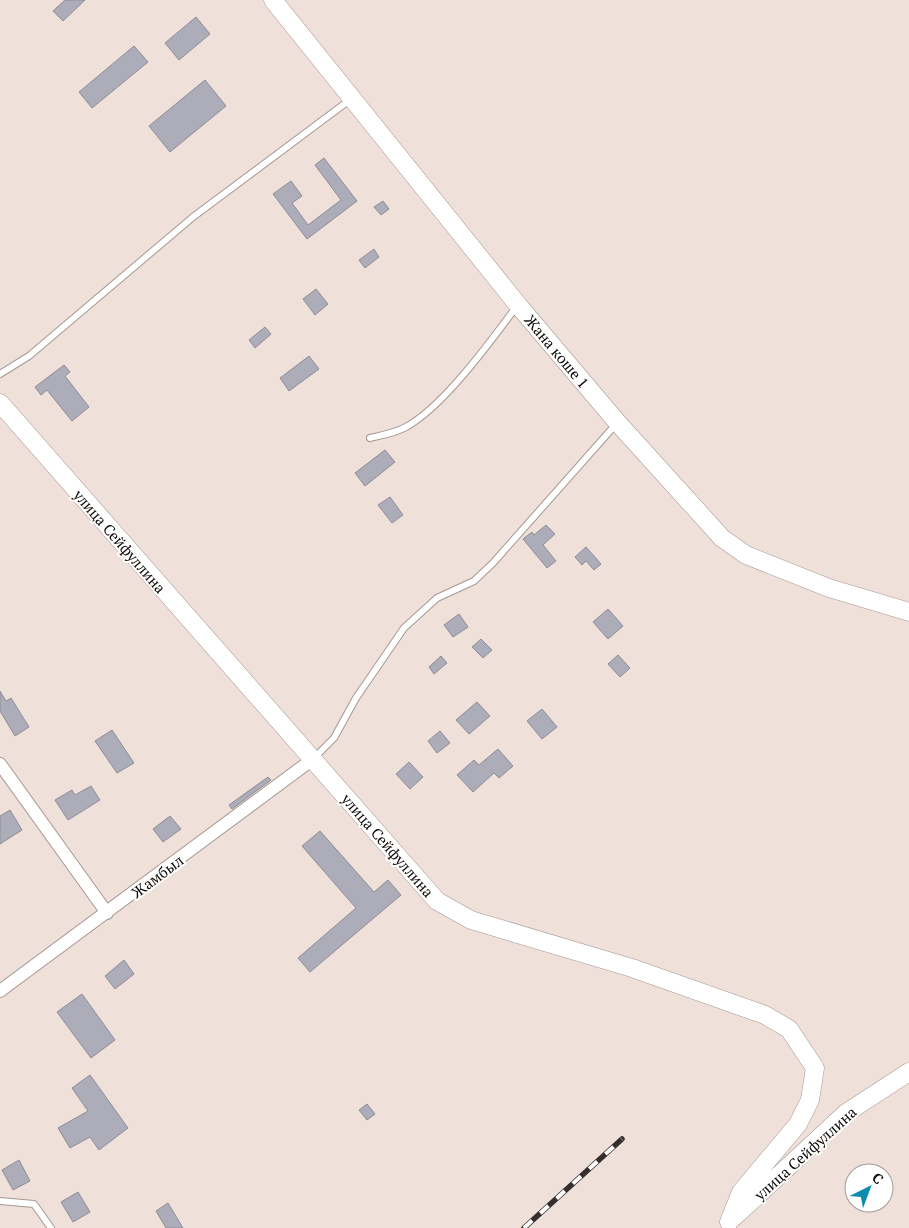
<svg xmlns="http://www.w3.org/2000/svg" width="909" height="1228" viewBox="0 0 909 1228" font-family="'PT Serif',serif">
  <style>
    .building { fill: #adacb9; stroke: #8d8c98 }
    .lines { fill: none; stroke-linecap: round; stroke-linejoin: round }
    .lane-casing { stroke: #a59892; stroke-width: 8 }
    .street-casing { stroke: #a59892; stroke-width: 14 }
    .secondary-casing { stroke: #a59892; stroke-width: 19 }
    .lane { stroke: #fff; stroke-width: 6 }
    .street { stroke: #fff; stroke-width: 12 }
    .secondary { stroke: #fff; stroke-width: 18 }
    .rail-casing { stroke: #352e2c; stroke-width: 5.5 }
    .rail { stroke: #fff; stroke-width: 4; stroke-dasharray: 11; stroke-linecap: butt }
    .labels { text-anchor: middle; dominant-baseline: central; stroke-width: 4; stroke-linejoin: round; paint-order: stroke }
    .street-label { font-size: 15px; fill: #0f0a08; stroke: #fff }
  </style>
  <rect width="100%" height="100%" fill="#efe1da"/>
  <path class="building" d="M65 0H85L63 21 53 11Z
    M196 17 210 34 179 60 165 43Z
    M134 46 148 62 92 108 79 92Z
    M205 80 226 106 170 152 149 126Z
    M324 158 357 201 307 239 273 194 291 181 302 196 292 203 308 225 341 200 315 165Z
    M383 201 389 209 381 215 374 207Z
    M374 249 379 257 365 268 359 260Z
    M316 289 328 304 315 315 303 299Z
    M265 327 271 334 255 348 249 340Z
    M309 356 319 369 289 391 280 378Z
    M64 365 70 372 65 376 89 407 72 421 47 390 41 395 35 387Z
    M385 450 395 462 365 486 355 473Z
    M390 497 403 515 392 523 378 505Z
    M546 525 555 534 543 545 556 561 547 568 523 539 532 532 534 535Z
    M586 547 601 564 594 570 586 561 582 565 575 557Z
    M608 609 623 626 608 639 593 622Z
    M459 614 468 627 453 637 444 625Z
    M481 639 492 650 483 658 472 647Z
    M618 655 630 668 620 677 608 664Z
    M441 656 447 663 434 674 429 667Z
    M0 691 6 701 11 698 29 727 15 736 0 711Z
    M477 702 490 716 469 734 456 720Z
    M542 709 557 727 542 739 527 721Z
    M112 730 134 763 117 773 95 741Z
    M440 731 450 743 437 753 428 741Z
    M498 749 513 766 499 778 494 773 473 792 457 775 474 760 479 765Z
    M409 762 423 777 410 789 396 774Z
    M268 777 271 780 232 809 229 805Z
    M91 786 100 800 68 820 55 800 72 790 75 795Z
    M10 810 22 830 0 844V816Z
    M170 816 181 829 163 842 153 829Z
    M320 831 374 892 388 880 401 895 310 972 298 958 356 908 302 846Z
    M124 960 134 974 115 989 105 976Z
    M82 994 115 1040 91 1058 57 1012Z
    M90 1075 128 1128 99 1150 90 1137 70 1148 58 1128 88 1111 72 1088Z
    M367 1104 375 1114 367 1120 359 1110Z
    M19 1160 30 1181 13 1190 2 1170Z
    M78 1192 90 1212 73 1222 61 1202Z
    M168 1203 183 1228H166L156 1211Z"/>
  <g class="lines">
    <g class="lane-casing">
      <path id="lane" d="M0 374 29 356 193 217 351 99
        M370 438C383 435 395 433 406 427 444 406 490 342 517 306
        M314 758 334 738 356 698 404 628 437 598 474 581 493 563 617 423
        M0 1201 34 1204 51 1228"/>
    </g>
    <g class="street-casing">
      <path id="street" d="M0 764 107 913
        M0 991 313 759"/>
    </g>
    <g class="secondary-casing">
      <path id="secondary" d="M273 0 518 305 617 422 722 538 746 555 829 588 909 612
        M0 403 437 901 471 920 632 968 765 1015 789 1029 815 1068 810 1100 798 1124 741 1192 729 1222
        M734 1217 846 1113 909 1072"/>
    </g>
    <use href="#lane" class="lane"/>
    <use href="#street" class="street"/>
    <use href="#secondary" class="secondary"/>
    <g class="rail-casing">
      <path id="rail" d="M524 1228 622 1139"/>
    </g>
    <use href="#rail" class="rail"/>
  </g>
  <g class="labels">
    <g class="street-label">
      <text transform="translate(557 351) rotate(50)">Жана коше 1</text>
      <text transform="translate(120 541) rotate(49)">улица Сейфуллина</text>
      <text transform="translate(388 845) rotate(49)">улица Сейфуллина</text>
      <text transform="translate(157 876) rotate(-37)">Жамбыл</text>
      <text transform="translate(805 1153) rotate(-42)">улица Сейфуллина</text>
    </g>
  </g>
  <g transform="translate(869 1188) rotate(42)"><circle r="24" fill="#ffffff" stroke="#9f9d9c"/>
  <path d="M0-4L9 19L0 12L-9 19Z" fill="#0d8dad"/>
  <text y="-8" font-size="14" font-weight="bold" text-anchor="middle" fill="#0f0a08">С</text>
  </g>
</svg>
